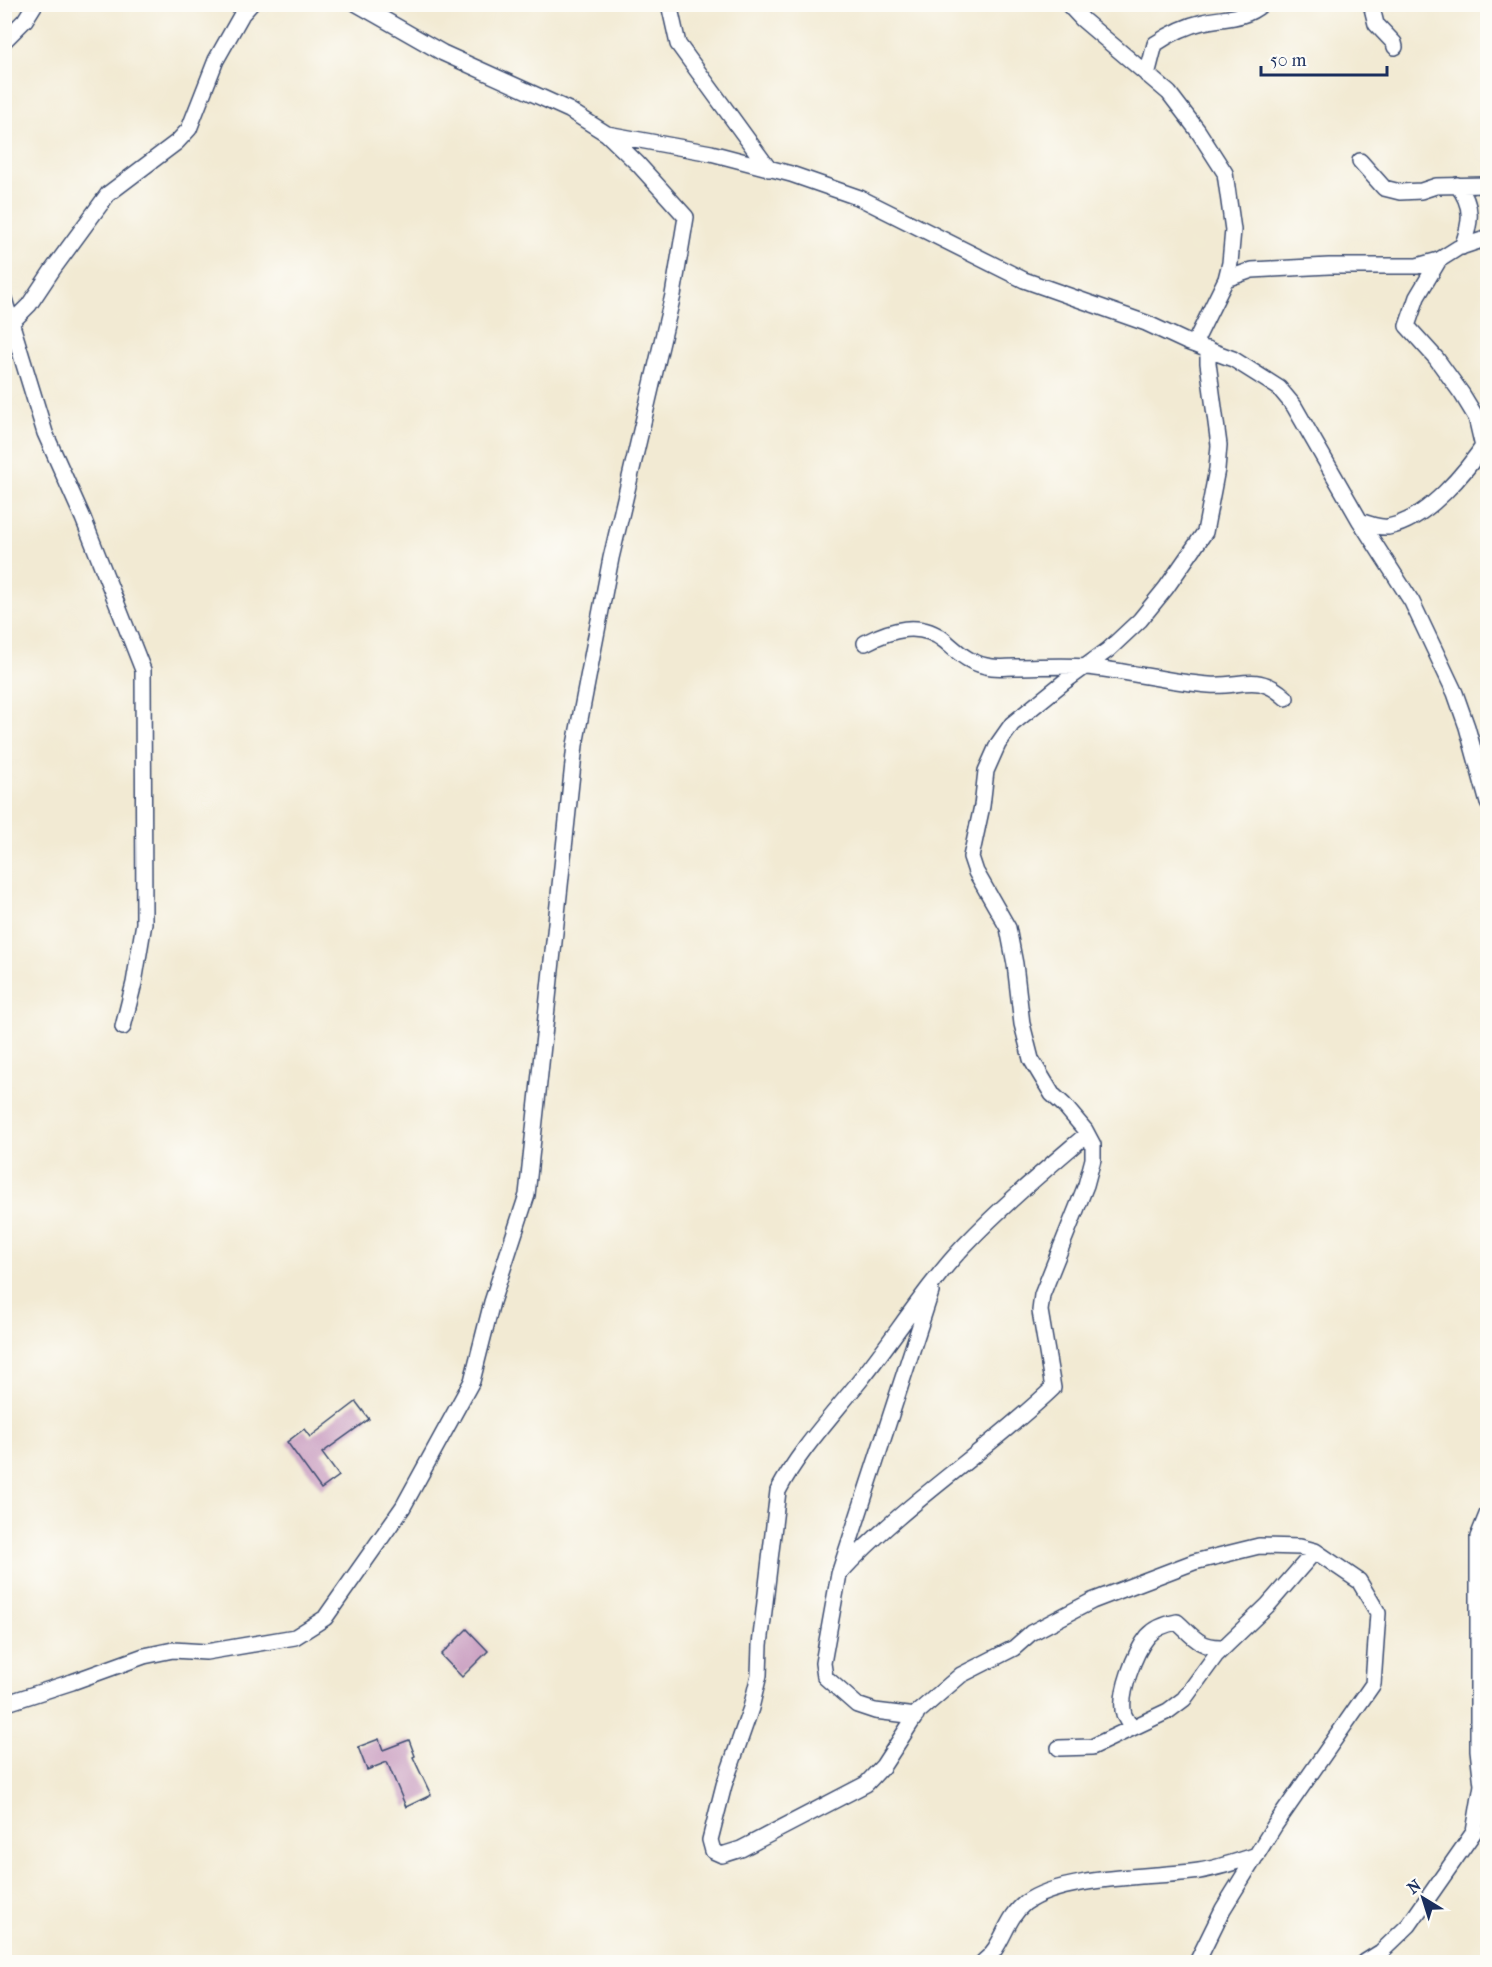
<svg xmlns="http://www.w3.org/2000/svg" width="1492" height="1967" viewBox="0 0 1492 1967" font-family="'IM FELL French Canon',serif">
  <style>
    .building { fill: #cba1c2 }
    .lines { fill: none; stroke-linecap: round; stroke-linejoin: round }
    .street-casing { stroke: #3b4b70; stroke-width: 18 }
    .street { stroke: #fff; stroke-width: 15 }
  </style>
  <rect width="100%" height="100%" fill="#fdfcf7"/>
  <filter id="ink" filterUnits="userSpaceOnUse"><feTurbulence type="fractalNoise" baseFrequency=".0167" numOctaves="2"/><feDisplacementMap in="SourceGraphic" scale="12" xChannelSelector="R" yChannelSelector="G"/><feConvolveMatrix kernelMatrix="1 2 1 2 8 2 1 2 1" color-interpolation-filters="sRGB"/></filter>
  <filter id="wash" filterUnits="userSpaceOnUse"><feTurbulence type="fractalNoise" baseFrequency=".008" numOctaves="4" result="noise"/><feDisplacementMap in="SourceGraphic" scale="24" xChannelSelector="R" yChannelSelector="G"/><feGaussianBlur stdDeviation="1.35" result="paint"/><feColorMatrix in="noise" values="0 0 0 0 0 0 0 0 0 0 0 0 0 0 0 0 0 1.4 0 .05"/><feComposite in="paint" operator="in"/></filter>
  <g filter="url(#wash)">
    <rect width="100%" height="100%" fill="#f2ead3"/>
    <g id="blocks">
      <path class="building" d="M356 1402 369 1419 322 1453 339 1476 321 1489 287 1442 304 1429 310 1437Z
        M467 1629 488 1651 462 1677 441 1655Z
        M379 1739 383 1750 409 1740 415 1756 413 1757 431 1795 406 1807 387 1762 367 1770 358 1747Z"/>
    </g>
  </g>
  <g filter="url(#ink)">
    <use href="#blocks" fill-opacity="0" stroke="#3b4b70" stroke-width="1.5"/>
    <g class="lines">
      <g class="street-casing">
        <path id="street" d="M669 4 678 44 769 169
          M1068 4 1083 20 1169 93 1198 131 1225 173 1233 230 1230 263 1226 279 1194 344
          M1371 4 1376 24 1394 43 1395 47
          M4 41 25 20 35 4
          M1147 75 1155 44C1170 34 1185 26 1203 22 1225 17 1243 20 1262 4
          M607 134 711 153 791 174 860 198 1024 280 1146 323 1187 342 1233 359 1279 388 1294 406 1360 521 1412 602 1455 693 1467 727 1488 803
          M1360 161 1384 188 1400 192 1421 191 1436 186 1488 185
          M1457 185C1474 206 1471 223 1462 247
          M1439 260 1417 297 1407 326 1436 358 1462 394 1476 417 1483 447
          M1226 279 1252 270 1329 266H1417L1439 260 1458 248 1488 238
          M4 299 45 433 83 518 143 670 144 923 134 983 123 1027
          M7 327 29 305 53 269 108 194 177 142 189 129 216 60 242 14 251 4
          M1360 521C1368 524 1379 528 1388 527 1427 520 1467 471 1488 439
          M865 643C890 630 920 620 945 641 960 654 970 664 992 667 999 668 1007 667 1015 667 1038 667 1063 665 1087 667 1128 671 1168 682 1209 685 1241 688 1257 671 1286 698
          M1087 1134C1045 1170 1003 1205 965 1245 927 1285 897 1334 862 1378 833 1415 800 1449 778 1491L760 1645 759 1675 751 1708 724 1785 710 1840 713 1851 722 1855 741 1849 866 1784 883 1766 918 1712 961 1675 1014 1648 1031 1633 1092 1601 1194 1562 1259 1546 1300 1547 1315 1551 1359 1581 1378 1613 1373 1684 1275 1825 1223 1909 1197 1962
          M839 1574C903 1504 985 1453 1053 1388L1040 1311 1042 1295 1086 1185 1093 1159V1145L1085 1130 1064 1105 1052 1094 1031 1059 1022 1024 1015 964 1008 928 976 872 971 857 982 806 986 771 998 744 1012 724 1064 682 1108 650 1140 620 1166 588 1205 532 1217 469 1219 445 1208 363V349
          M4 1704 72 1682 144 1656 173 1650 206 1652 295 1637 325 1618 403 1507 472 1381 492 1302 527 1195 575 745 611 558 673 295 686 217 638 164 607 134 569 110 443 53 357 4
          M916 1716 875 1711 857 1705 825 1677 823 1663 839 1574 931 1292
          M1131 1727C1129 1724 1126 1719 1124 1715 1118 1695 1135 1652 1148 1636 1156 1627 1166 1624 1177 1622 1193 1636 1199 1648 1223 1647
          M1059 1748 1092 1747 1168 1711 1184 1699 1216 1655 1268 1605 1315 1551
          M983 1962C1003 1947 1005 1919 1025 1903 1063 1875 1151 1878 1199 1871 1219 1868 1238 1861 1257 1855
          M1365 1962 1381 1952 1409 1925 1474 1832 1482 1785 1478 1750V1537L1488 1512"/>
      </g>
      <use href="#street" class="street"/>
    </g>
  </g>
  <rect width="1492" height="1967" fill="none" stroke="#fdfcf7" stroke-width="24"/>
  <g transform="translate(1423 1898) rotate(322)" stroke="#fdfcf7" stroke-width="4.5" paint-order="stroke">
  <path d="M0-4.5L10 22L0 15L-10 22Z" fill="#1b2f5e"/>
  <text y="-9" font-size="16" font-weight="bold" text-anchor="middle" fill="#1b2f5e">N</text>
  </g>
  <path d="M1261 66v9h126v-9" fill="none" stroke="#1b2f5e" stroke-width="3"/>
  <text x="1270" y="66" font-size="18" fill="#1b2f5e" stroke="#fdfcf7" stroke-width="4.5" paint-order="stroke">50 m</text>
</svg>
